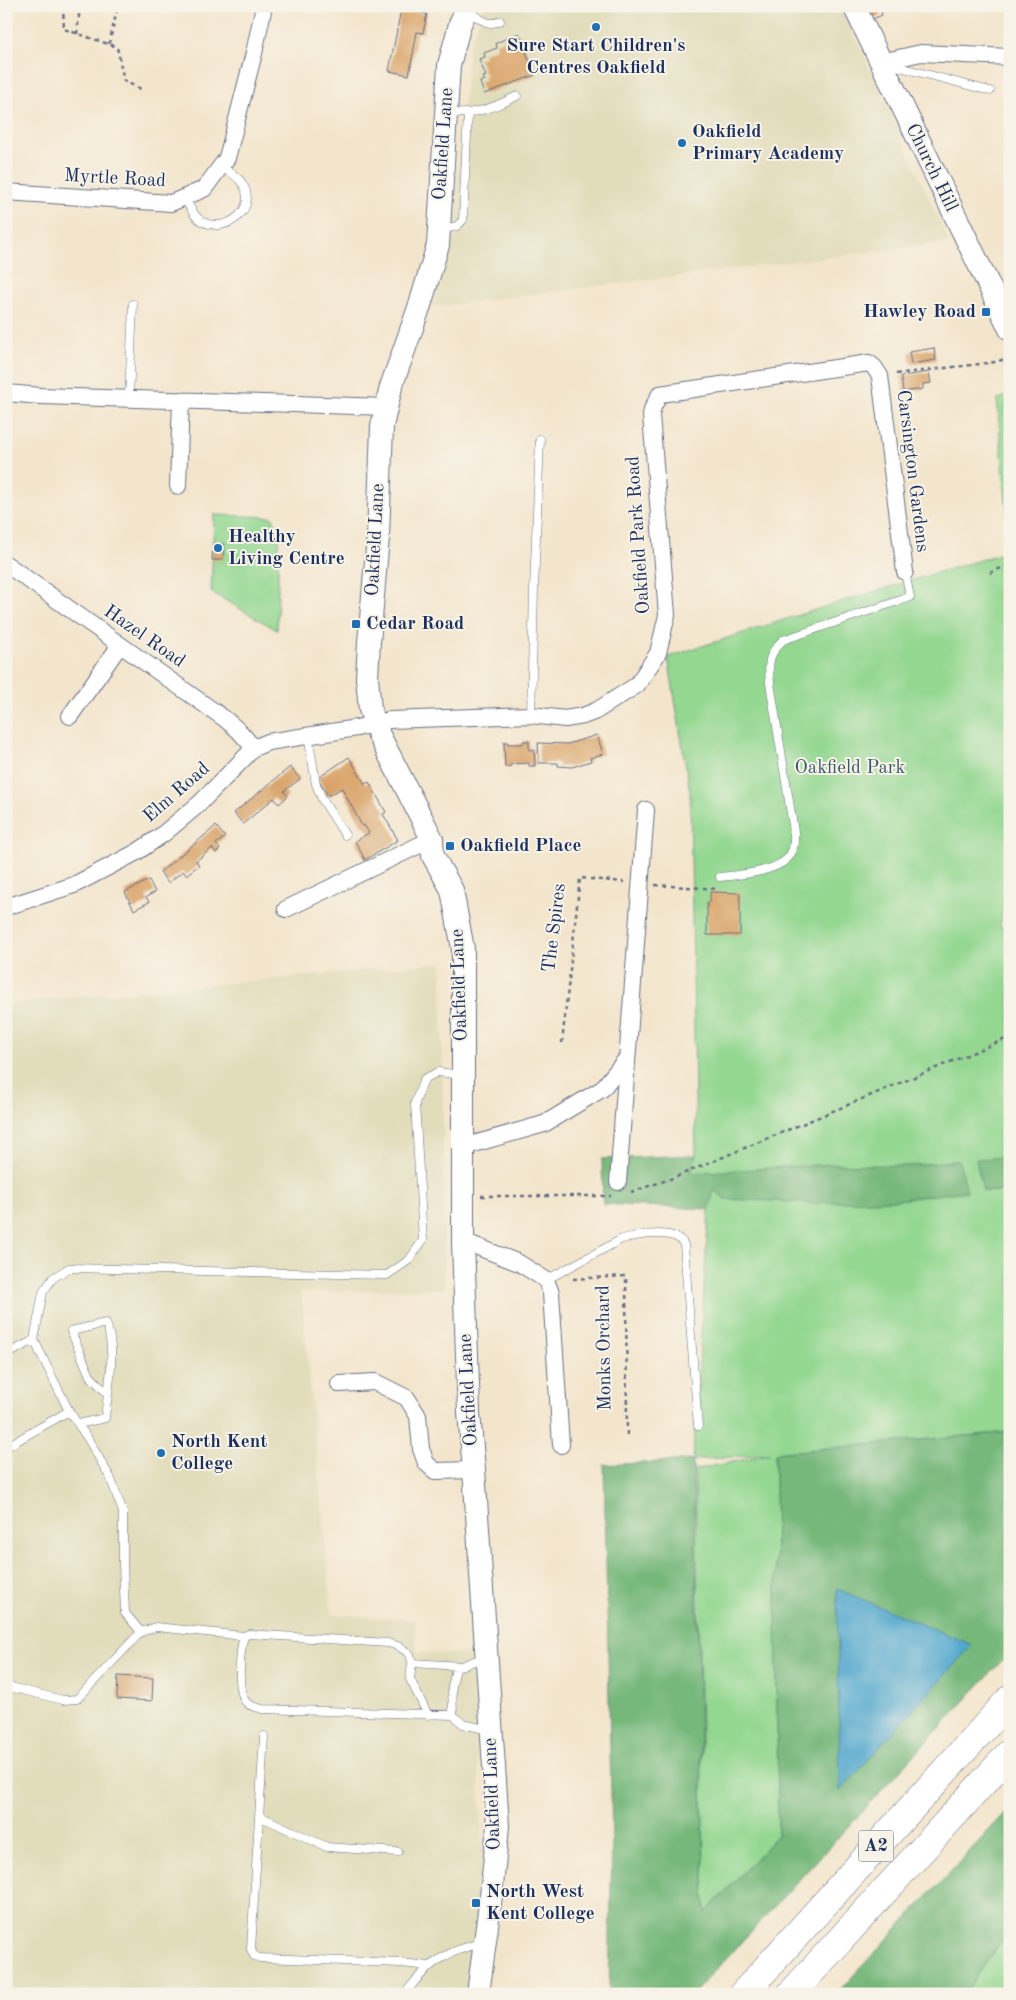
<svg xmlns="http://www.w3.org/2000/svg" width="1016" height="2000" viewBox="0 0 1016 2000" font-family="'Old Standard TT',serif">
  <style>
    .built { fill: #e1dcba }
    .green { fill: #93d790; stroke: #578377 }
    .forest { fill: #76b87a; stroke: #48746c }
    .water { fill: #51a7ce; stroke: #366b96 }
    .building { fill: #d8a064 }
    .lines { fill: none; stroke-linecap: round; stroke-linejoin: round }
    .lane-casing { stroke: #676f84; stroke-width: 9 }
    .street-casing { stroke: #676f84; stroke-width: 18 }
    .secondary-casing { stroke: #676f84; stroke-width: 24 }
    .highway-casing { stroke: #676f84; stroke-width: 29 }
    .path { stroke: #676f84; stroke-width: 2.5; stroke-dasharray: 4 4; stroke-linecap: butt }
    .lane { stroke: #fff; stroke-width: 8 }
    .street { stroke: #fff; stroke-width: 16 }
    .secondary { stroke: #fff; stroke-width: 22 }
    .highway { stroke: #fff; stroke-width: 28 }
    .poi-dot { fill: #1f6fb2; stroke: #f7f3e8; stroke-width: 2 }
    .labels { text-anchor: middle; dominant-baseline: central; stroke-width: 4; stroke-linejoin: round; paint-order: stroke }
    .shield { fill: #f7f3e8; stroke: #5d6a87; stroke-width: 1 }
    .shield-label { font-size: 18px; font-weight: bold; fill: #1b2f5e }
    .poi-label { font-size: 19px; font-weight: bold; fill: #1b2f5e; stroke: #f7f3e8; text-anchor: start }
    .street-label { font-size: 19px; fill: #1b2f5e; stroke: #f7f3e8 }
    .park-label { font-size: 19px; fill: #39596a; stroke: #f7f3e8 }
  </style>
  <rect width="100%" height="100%" fill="#f7f3e8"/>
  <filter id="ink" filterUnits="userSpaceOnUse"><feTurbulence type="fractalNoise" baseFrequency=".02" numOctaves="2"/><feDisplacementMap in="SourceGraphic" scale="10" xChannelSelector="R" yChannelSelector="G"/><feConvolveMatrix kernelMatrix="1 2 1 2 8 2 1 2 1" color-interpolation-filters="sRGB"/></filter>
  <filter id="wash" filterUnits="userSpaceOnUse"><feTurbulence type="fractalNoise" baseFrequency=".0096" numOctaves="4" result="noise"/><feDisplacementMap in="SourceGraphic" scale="20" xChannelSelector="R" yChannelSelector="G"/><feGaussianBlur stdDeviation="1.12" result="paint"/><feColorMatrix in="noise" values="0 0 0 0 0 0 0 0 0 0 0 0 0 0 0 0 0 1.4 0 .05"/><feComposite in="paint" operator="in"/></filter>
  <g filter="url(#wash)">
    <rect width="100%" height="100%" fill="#f3e5cc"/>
    <path class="built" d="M484 6H841L949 242 431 307 451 240 469 46Z
      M442 963 444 1289 301 1292 332 1614 415 1620 417 1653 472 1654 483 1855 467 1994H6V1004Z"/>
    <path class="green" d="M1010 394V523H1008L997 400Z
      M214 515 272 517 279 529 277 630 211 592Z
      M1010 551V858L1000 927 1010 928V1432L775 1453 778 1835 705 1914 695 1470 769 1454 693 1460 709 1209C691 1184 687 1186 696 1155L690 792 668 657 846 600Z
      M1010 1929V1994H964Z"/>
    <path class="forest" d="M696 1155 691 1173 834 1164 908 1166 959 1160 967 1191 896 1200 814 1203 725 1199 714 1190 709 1209 603 1204 602 1159Z
      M1010 1157V1192L983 1191 976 1159Z
      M1010 1432V1652L693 1994H609L612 1840 604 1465 693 1460 705 1913 778 1835 775 1453Z
      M1010 1808V1929L964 1994H836Z"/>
    <path class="water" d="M837 1589 972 1645 840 1791Z"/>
    <g id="blocks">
      <path class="building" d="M862 6H888L889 10 881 12 882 15 868 21Z
        M401 9 427 14 423 33 417 32 409 75 389 71Z
        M519 33 535 75 484 94 480 82 485 80 483 77 486 76 479 59 485 57 484 53 497 48 496 43Z
        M934 348 936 360 911 364 909 352Z
        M1010 359V375L1004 362Z
        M929 372 931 383 923 384V389L903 392 901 376Z
        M213 544H224L223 560H212Z
        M597 735 603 754 590 758 591 761 572 767 558 766V763H539L538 743 568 744Z
        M523 741H529V750L534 749 535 766H529V763L511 764V766L505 767 504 742H508V744H523Z
        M349 757 365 784 369 782 386 812 383 814 398 840 365 860 355 841 369 833 364 825 362 826 342 788 328 796 318 778Z
        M290 767 300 779 284 791 288 796 279 804 274 798 243 824 234 813Z
        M216 826 225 837 216 844 220 849 216 853 212 848 196 861 199 865 186 875 183 871 168 883 160 872Z
        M149 880 155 892 146 897 149 902 134 910 125 892Z
        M710 892 740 893V935H707V902H710Z
        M118 1676 153 1678 152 1701 117 1699Z"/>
    </g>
  </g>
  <g filter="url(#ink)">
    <use href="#blocks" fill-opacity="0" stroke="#676f84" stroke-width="1"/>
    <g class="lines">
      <g class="lane-casing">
        <path id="lane" d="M468 11C479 18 488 27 500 21
          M888 64 990 91
          M448 113C475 115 493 108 517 96
          M184 197C189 205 194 218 203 222 228 234 259 208 242 183 238 176 227 171 221 166
          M440 230 457 226 463 220 468 113
          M129 398 133 304
          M531 715 534 589 540 439
          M308 735 316 784 322 799 345 835
          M720 877C738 875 780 872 790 855 795 847 794 840 794 832L770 683C768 663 768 654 783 640L910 597 905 572
          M546 1280 622 1239C638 1235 677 1228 684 1245L698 1426
          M34 1340 69 1411 88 1439 110 1477 123 1512V1564L125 1613 141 1632
          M6 1355 34 1340 43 1292 53 1278 69 1268 387 1275 409 1260 423 1240 415 1103 424 1079 438 1072 461 1075
          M78 1424 105 1418C108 1388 117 1352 106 1323L71 1331 90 1376 108 1394
          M6 1447 69 1411
          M485 1657 456 1668 452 1686 453 1715 463 1724 489 1730
          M412 1663 410 1679 428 1715
          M6 1686 63 1700 77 1699 141 1632 156 1627 244 1636
          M453 1715 262 1709C257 1707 251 1707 247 1703 236 1693 240 1650 244 1636L249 1634 388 1643 398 1646 410 1654 412 1663 461 1666
          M264 1736 251 1949 254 1956 260 1958 401 1963 429 1966
          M259 1816 327 1847 398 1852
          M408 1990C429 1962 449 1950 483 1943"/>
      </g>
      <g class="street-casing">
        <path id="street" d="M881 62 921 53 1010 57
          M6 192 171 203 204 189 227 158 254 53 264 6
          M6 393 41 396 386 407
          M178 486 181 400
          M6 564 225 719 239 731 254 748
          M70 716 120 645
          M6 907 74 885 137 852 162 835 199 804 254 748 268 742 357 728 390 720 531 715 565 719 583 716 596 711 637 685 658 653 667 615 651 415 653 407 660 394 869 363 874 367 880 376 905 572
          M286 909 432 839
          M463 1147 544 1124 602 1089 627 1058
          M618 1182 646 810
          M463 1241 519 1263 546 1280 551 1293 561 1445
          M339 1384 375 1382 407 1398 418 1416 421 1449 426 1463 435 1471 474 1470"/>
      </g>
      <g class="secondary-casing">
        <path id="secondary" d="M468 6 460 24 449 65 438 245 420 305 391 387 382 426 378 537 369 642 367 678 370 709 379 735 423 821 432 839 433 856 452 890 463 949V1241L469 1413 474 1470 498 1826 491 1896 478 1994
          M854 6 1010 329"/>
      </g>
      <g class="highway-casing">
        <path id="highway" d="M743 1994 1010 1699
          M791 1994 1010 1753"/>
      </g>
      <path class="path" d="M63 6 64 29 117 47 124 81 141 89
        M77 34 80 6
        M109 44 118 6
        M896 374 996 362 1010 357
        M1010 404 1007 413 1010 443
        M990 573 1010 564
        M655 885 717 889
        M562 1043 580 878 624 882
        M631 1192 673 1178 1010 1037
        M481 1196H611
        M573 1279 626 1276 627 1436"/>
      <use href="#lane" class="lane"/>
      <use href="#street" class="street"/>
      <use href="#secondary" class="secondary"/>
      <use href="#highway" class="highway"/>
    </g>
  </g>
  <g class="poi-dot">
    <circle cx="596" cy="27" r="5"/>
    <circle cx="682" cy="143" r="5"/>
    <rect x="981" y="307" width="10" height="10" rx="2.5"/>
    <circle cx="218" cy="548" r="5"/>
    <rect x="351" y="619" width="10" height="10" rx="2.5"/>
    <rect x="445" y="841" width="10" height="10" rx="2.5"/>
    <circle cx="161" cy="1453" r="5"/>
    <rect x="471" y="1898" width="10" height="10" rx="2.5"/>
  </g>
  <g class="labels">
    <rect class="shield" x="858.5" y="1830.5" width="35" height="31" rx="4"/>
    <g class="shield-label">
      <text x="876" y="1846">A2</text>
    </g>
    <g class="poi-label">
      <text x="596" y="46" text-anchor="middle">Sure Start Children's<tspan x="596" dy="22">Centres Oakfield</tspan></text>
      <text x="692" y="132">Oakfield<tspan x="692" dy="22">Primary Academy</tspan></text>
      <text x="976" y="312" text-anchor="end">Hawley Road</text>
      <text x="228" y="537">Healthy<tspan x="228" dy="22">Living Centre</tspan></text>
      <text x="366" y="624">Cedar Road</text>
      <text x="460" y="846">Oakfield Place</text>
      <text x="171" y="1442">North Kent<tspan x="171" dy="22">College</tspan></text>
      <text x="486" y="1892">North West<tspan x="486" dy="22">Kent College</tspan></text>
    </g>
    <g class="street-label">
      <text transform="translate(444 144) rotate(-86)">Oakfield Lane</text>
      <text transform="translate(931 168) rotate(64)">Church Hill</text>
      <text transform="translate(115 179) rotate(3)">Myrtle Road</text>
      <text transform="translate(912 471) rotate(83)">Carsington Gardens</text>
      <text transform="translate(639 535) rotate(-94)">Oakfield Park Road</text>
      <text transform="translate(376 540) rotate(-87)">Oakfield Lane</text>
      <text transform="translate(144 637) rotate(35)">Hazel Road</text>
      <text transform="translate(177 793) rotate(-41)">Elm Road</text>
      <text transform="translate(555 928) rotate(-83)">The Spires</text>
      <text transform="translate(460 985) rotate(-92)">Oakfield Lane</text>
      <text transform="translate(605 1348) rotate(-91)">Monks Orchard</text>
      <text transform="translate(469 1390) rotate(-93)">Oakfield Lane</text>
      <text transform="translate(493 1794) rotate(-92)">Oakfield Lane</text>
    </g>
    <g class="park-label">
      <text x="850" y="768">Oakfield Park</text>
    </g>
  </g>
  <rect width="1016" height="2000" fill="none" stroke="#f7f3e8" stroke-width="25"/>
</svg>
